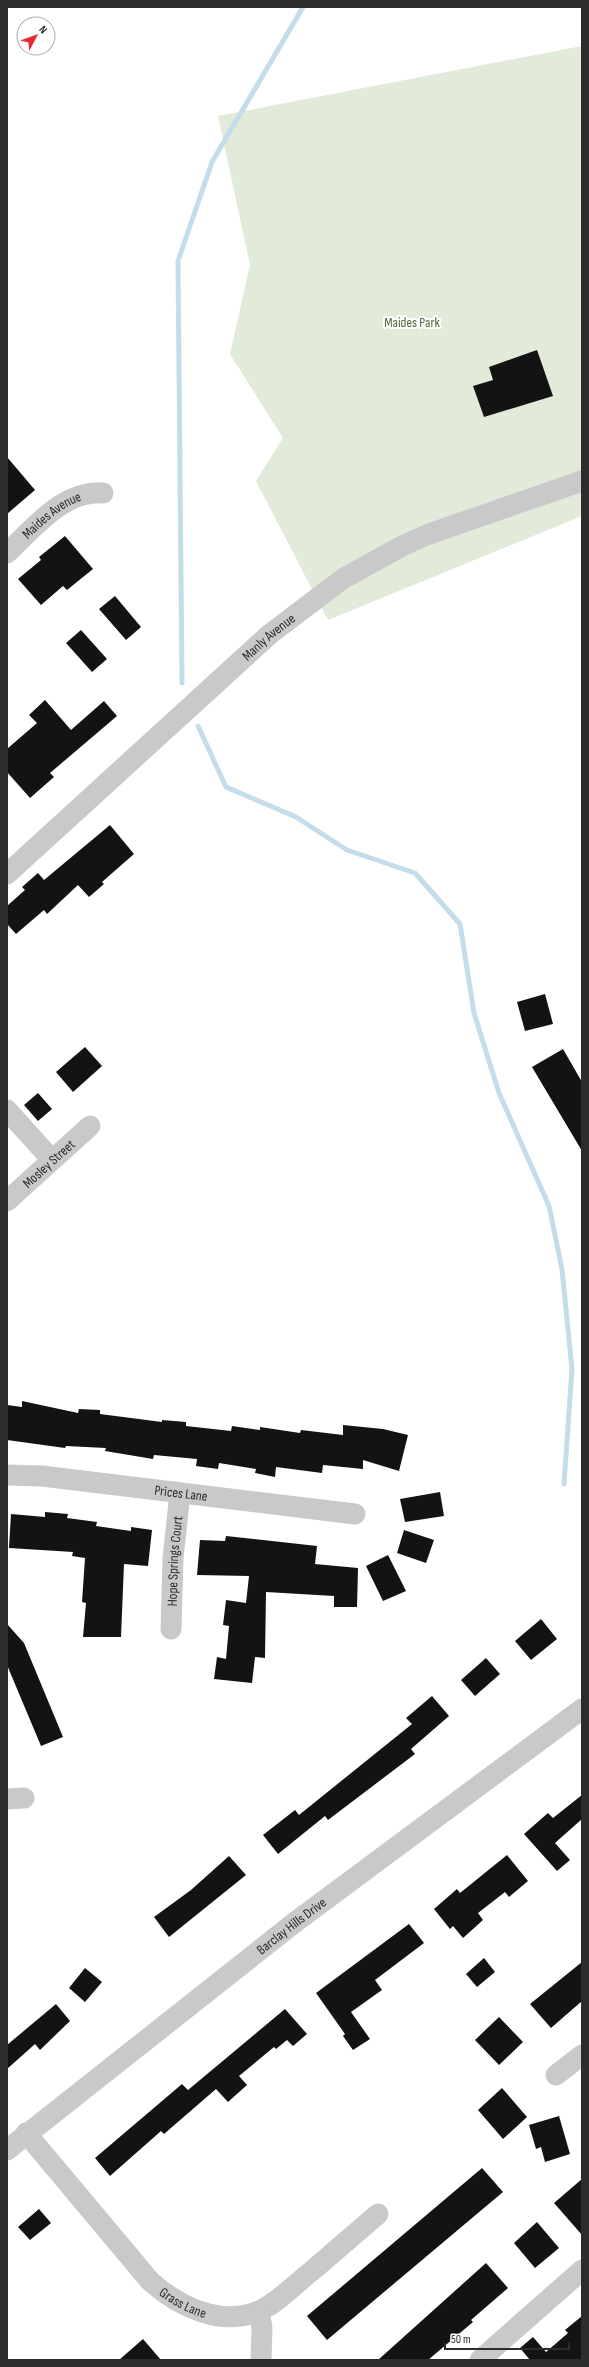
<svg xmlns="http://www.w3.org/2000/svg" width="589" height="2367" viewBox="0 0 589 2367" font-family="'Sofia Sans Condensed',sans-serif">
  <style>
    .green { fill: #e2ead9 }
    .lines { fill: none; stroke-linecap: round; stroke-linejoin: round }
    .stream { stroke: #c5dceb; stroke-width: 5 }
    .building { fill: #131313 }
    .minor { stroke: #c9c9c9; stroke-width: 21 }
    .labels { text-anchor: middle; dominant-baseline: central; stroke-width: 4; stroke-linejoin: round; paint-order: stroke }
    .park-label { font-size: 14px; fill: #4f683a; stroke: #fff }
    .street-label { font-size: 14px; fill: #2c2c2c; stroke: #fff }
  </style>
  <rect width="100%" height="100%" fill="#fff"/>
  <path class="green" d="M582 46V516L328 620 256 481 283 438 230 354 250 265 218 116Z"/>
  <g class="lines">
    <path class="stream" d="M182 683 178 261 212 162 303 7
      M198 726 226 787 296 817 347 850 415 873 460 924 474 1013 499 1093 549 1206 562 1269 572 1369 564 1484"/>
  </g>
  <path class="building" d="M537 350 553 396 484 417 473 386 493 380 489 367Z
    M7 457 35 490 7 514Z
    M65 536 93 569 67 590 63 586 41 605 18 579 41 560 39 557Z
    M115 596 141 627 126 640 99 609Z
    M81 630 107 659 92 672 66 643Z
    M45 700 71 730 104 701 117 716 50 773 54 777 30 798 7 772V749L37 723 29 715Z
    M110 825 134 854 102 882 104 884 89 897 78 885 47 914 44 910 16 934 7 924V906L25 890 22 887 38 873 44 880Z
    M545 994 553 1024 525 1031 517 1002Z
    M85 1047 102 1066 73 1092 56 1072Z
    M563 1049 582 1082V1151L532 1067Z
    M38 1093 52 1109 38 1121 24 1105Z
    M22 1401 78 1413 79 1409 100 1410V1414L162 1422V1420L186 1422V1426L231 1431 232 1426 260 1430V1427L300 1433 301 1430 343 1435V1425L383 1429 408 1435 399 1471 363 1460V1469L323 1465 322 1473 276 1467 275 1477 255 1473 256 1469 219 1463 218 1469 196 1466 197 1459 154 1455 153 1459 105 1451 106 1448 66 1446 65 1448 7 1440V1405L22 1407Z
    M440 1492 444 1516 405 1522 400 1499Z
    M45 1512 68 1514 67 1518 97 1522 96 1526 131 1531V1527L152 1530 148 1566 124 1564 121 1637H83L86 1603 82 1602 85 1558 72 1556 73 1552 9 1548 11 1514 45 1517Z
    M404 1530 434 1540 426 1563 397 1553Z
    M226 1536 317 1546 315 1564 358 1568 357 1607H334V1596L266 1592 265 1658 255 1657 252 1683 214 1679 217 1657 226 1659 229 1626 223 1625 226 1600 246 1603 249 1576 197 1575 200 1540 225 1541Z
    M388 1555 406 1591 383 1601 366 1566Z
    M541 1619 557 1639 531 1660 515 1641Z
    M7 1624 24 1643 63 1737 41 1746 7 1665Z
    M486 1658 500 1674 475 1696 461 1680Z
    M432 1696 449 1716 411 1749 415 1754 328 1820 325 1816 278 1854 263 1835 295 1810 299 1815 412 1724 406 1718Z
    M582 1795V1819L555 1843 570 1860 557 1871 524 1834 548 1813 553 1818Z
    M507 1855 528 1881 509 1897 505 1892 478 1913 483 1920 463 1938 453 1926 450 1929 434 1909 457 1889 460 1893Z
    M229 1856 246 1875 169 1937 154 1917 191 1890Z
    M409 1924 424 1943 375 1980 382 1990 351 2012 370 2039 353 2050 343 2036 345 2034 316 1993Z
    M484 1958 495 1972 477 1987 466 1974Z
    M582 1962V2001L551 2028 530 2004Z
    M85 1968 102 1982 85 2002 69 1988Z
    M56 2004 70 2021 40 2050 35 2044 7 2069V2045Z
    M285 2009 307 2034 293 2046 287 2040 276 2049 274 2047 239 2076 247 2085 228 2102 216 2089 164 2134 161 2131 110 2176 95 2158 182 2084 188 2090Z
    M499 2017 523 2042 499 2065 475 2040Z
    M502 2088 527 2117 503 2139 478 2110Z
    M559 2116 570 2154 545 2162 541 2147 536 2149 529 2125Z
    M482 2168 503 2192 327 2340 307 2316Z
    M582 2179V2235L554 2203Z
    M39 2209 51 2223 30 2240 18 2227Z
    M537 2222 559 2248 535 2268 514 2243Z
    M486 2263 508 2288 471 2320 473 2322 428 2360H378Z
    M582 2316V2360H530L520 2348 533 2337 546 2352 568 2333 565 2330Z
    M143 2339 161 2360H119Z"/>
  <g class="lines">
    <g class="minor">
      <path id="s1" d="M7 553C34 528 63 490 103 493"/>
      <path id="s2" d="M7 874 270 634 344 578 404 545 429 534 582 481"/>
      <path d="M7 1110 52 1160"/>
      <path id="s3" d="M7 1201 90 1126"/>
      <path id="s4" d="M7 1475 42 1476 355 1514"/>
      <path id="s5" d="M171 1629 173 1558 180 1493"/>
      <path d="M7 1799 24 1798"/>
      <path d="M556 2075 582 2055"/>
      <path id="s6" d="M26 2133 150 2281C179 2307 221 2327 259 2311 279 2302 296 2283 313 2270 335 2251 356 2233 378 2214"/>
      <path id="s7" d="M7 2150 294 1923 582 1709"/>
      <path d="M259 2311 262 2328 261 2360"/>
      <path d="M480 2360 582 2270"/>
    </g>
  </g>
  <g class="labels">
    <g class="park-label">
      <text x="412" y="322">Maides Park</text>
    </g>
    <g class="street-label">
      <text stroke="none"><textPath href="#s1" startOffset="59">Maides Avenue</textPath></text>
      <text stroke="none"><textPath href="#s2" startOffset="353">Manly Avenue</textPath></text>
      <text stroke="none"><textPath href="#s3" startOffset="56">Mosley Street</textPath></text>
      <text stroke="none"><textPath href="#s4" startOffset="175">Prices Lane</textPath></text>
      <text stroke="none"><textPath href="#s5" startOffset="68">Hope Springs Court</textPath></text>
      <text stroke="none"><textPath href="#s7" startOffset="362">Barclay Hills Drive</textPath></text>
      <text stroke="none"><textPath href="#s6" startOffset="233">Grass Lane</textPath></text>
    </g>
  </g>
  <rect width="589" height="2367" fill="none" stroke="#2c2c2c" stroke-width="16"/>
  <g transform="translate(36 36) rotate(49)"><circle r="19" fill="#ffffff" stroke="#ababab"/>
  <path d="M0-3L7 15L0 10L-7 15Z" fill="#e62b37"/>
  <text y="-6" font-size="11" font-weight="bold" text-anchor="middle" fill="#2c2c2c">N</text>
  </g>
  <path d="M445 2343v6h124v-6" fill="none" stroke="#2c2c2c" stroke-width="2"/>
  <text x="451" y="2343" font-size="12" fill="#2c2c2c" stroke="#ffffff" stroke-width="3" paint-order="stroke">50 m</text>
</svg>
